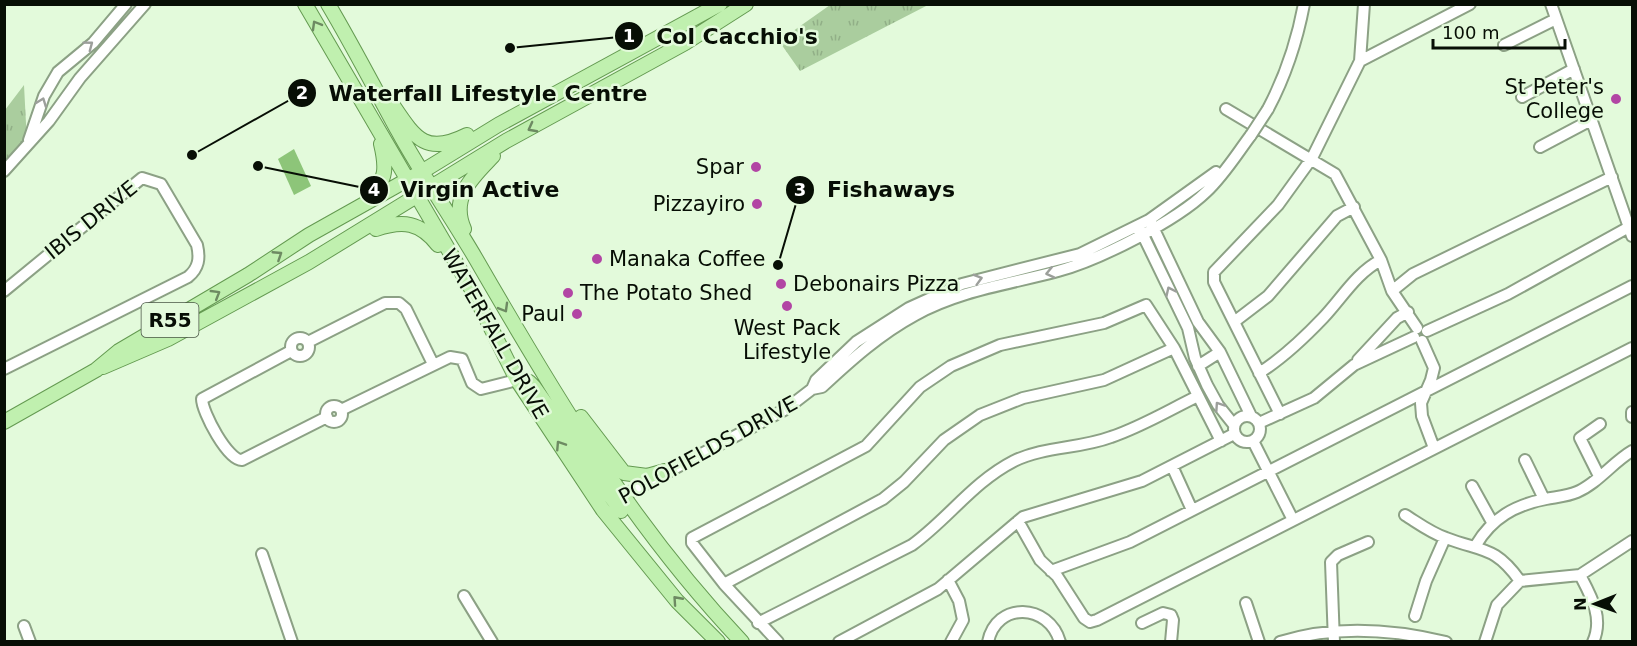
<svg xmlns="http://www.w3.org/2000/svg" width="1637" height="646" viewBox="0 0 1637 646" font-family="'DejaVu Sans',sans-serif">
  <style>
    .grass { fill: url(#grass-tufts) }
    .water { fill: #8dc579 }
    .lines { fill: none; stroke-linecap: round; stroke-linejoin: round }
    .minor-casing { stroke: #8ca185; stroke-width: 14 }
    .major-casing { stroke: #649a51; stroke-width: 16 }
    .minor { stroke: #fff; stroke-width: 10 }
    .major { stroke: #c0f0af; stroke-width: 14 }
    .minor-bridge-casing { stroke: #8ca185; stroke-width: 14; stroke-linecap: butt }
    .minor-bridge { stroke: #fff; stroke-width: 10 }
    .oneway { stroke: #6d8a62 }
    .oneway2 { stroke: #9c9f9b }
    .poi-dot { fill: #b245a4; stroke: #e3fadb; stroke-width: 2 }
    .labels { text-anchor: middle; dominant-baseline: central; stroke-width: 5; stroke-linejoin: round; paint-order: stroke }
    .shield { fill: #e3fadb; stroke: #495545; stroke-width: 1.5 }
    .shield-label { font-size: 20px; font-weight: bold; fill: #070e05 }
    .poi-label { font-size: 21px; fill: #070e05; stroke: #e3fadb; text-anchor: end }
    .street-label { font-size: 21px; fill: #070e05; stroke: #e3fadb }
    .leader { fill: none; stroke: #070e05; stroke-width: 2 }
    .callout-dot { fill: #070e05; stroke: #e3fadb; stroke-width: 2 }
    .mark-label { font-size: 18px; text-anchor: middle; font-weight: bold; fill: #fff }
    .callout-label { font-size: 22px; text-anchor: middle; font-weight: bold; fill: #070e05; stroke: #e3fadb; stroke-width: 5; stroke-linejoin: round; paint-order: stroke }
  </style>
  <defs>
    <pattern id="grass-tufts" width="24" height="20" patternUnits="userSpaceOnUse" patternTransform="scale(1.5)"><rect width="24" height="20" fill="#aacd9e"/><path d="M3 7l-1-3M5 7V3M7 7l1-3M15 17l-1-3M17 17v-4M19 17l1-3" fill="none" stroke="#91af87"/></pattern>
  </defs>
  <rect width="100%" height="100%" fill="#e3fadb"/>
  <path class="grass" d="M830 5V4L928 5 800 71 779 41Z
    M24 85 27 143 5 170V110Z"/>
  <path class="water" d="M294 149 311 186 294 195 278 159Z"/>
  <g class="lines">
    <g class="minor-casing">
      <path id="minor" d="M1551 4 1632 236
        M1504 45 1556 19
        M1360 61 1364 4
        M1522 97 1574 69
        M1226 109 1335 174 1381 260 1392 291 1417 328
        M1268 109C1286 75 1297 41 1304 4
        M29 140 44 96 58 72 93 43 126 4
        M1540 147 1591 120
        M4 171 49 121 80 78 145 4
        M1151 223 1198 322 1220 352 1251 416
        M1140 229 1188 328 1195 358 1207 385 1218 405 1234 425
        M4 291 142 178 161 184 197 245C200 258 199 268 188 277L4 369
        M1392 291 1413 274 1612 177
        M1234 322 1268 296 1337 216 1354 207
        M1427 331 1508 294 1629 227
        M291 347a9 9 0 1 1 18 0a9 9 0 1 1-18 0Z
        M1422 341 1434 368 1431 380 1421 403 1422 416 1434 448
        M308 342 385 303H399L406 309 433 364
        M291 351 202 399C202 412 228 461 242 460L327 417
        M1358 360 1397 318 1408 312
        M1198 366 1220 352
        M1259 373C1283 358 1303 339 1323 318 1342 298 1356 273 1381 260
        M812 389 816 380 856 342 909 308 962 284 1080 254 1149 220 1216 172
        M326 414a8 8 0 1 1 16 0a8 8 0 1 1-16 0Z
        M341 410 450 357 462 359 472 383 481 389 517 380
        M1632 412V417
        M1280 414 1214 282V272L1278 205 1312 158 1360 61 1470 4
        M1234 429a13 13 0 1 1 26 0a13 13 0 1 1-26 0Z
        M1259 423 1314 398 1354 365 1414 337
        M1253 441 1293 520
        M1525 460 1544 499
        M1172 466 1192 510
        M1599 476 1580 438 1600 424
        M1472 486 1492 522
        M617 499 786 409 812 389 822 387C851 360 880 334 915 315 960 290 1010 284 1058 271 1099 260 1176 221 1206 192 1224 175 1236 155 1251 135
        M1405 515C1418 523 1431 533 1446 538 1483 552 1495 546 1520 581
        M1018 521 1040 560 1057 576 1084 618 1090 622 1097 620 1632 348
        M1476 545C1492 518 1515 505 1546 499 1556 497 1568 496 1577 492 1598 483 1613 462 1632 451
        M262 554 292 642
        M1051 571 1130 542 1632 286
        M1580 575C1591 596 1604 618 1593 642
        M948 580 959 601 963 620 951 642
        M724 584 883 499 904 482 944 440 980 415 1023 398 1104 380 1174 348
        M464 596 492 642
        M1246 603 1259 642
        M1415 616 1426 581 1445 538
        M758 623 912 545C948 519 973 482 1014 461 1045 446 1079 449 1111 437 1141 427 1169 410 1198 396
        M1142 623 1163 613 1171 615 1173 620 1171 642
        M24 626 30 642
        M778 642 724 584 692 543V538L866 446 920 387 951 366 1000 345 1104 323 1146 305 1174 348 1221 441
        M839 642 938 589 1023 517 1142 481 1234 434
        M988 642C996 601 1049 603 1060 642
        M1280 642C1334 625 1392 629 1446 642
        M1334 642 1331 562 1338 555 1368 542
        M1485 642 1497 605 1520 581 1580 575 1632 541"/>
    </g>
    <g class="major-casing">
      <path id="major" d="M305 4 472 290 517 380 603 510 677 601 718 642
        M328 4C353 46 375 89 398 131 422 175 451 216 476 259 555 396 632 526 742 642
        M394 107C416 140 427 155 467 135
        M368 196C388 182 386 165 381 144
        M376 229C403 220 420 222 438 245
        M464 229C450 197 472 178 493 156
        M103 367 168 339 309 262 506 141 685 43 746 4
        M517 380 529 382 534 387 621 511
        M581 417 624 473 647 476 665 471
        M4 422 96 370 119 351 248 275 309 235 423 171 498 125 720 4"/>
    </g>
    <use href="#minor" class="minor"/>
    <use href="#major" class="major"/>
    <g class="minor-bridge-casing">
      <path id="minor-bridge" d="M1251 135 1268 109"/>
    </g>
    <use href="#minor-bridge" class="minor-bridge"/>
  </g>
  <defs><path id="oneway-chevron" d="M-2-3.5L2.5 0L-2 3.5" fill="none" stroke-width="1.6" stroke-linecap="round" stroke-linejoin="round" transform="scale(1.5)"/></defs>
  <g class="oneway">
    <use href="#oneway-chevron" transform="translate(316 25) rotate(-120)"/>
    <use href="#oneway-chevron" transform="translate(532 128) rotate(152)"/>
    <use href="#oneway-chevron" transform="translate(278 255) rotate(-33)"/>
    <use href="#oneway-chevron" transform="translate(216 294) rotate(-31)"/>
    <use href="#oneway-chevron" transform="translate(504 308) rotate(60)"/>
    <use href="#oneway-chevron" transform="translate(560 445) rotate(-123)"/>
    <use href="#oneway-chevron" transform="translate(677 600) rotate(-132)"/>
  </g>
  <g class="oneway2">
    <use href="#oneway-chevron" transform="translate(89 45) rotate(-37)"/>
    <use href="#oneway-chevron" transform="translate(42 102) rotate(-69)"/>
    <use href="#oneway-chevron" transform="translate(1050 273) rotate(167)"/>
    <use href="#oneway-chevron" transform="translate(978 279) rotate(-16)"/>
    <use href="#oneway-chevron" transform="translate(1170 291) rotate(-115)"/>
    <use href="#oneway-chevron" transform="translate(1219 406) rotate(-124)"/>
  </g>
  <g class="poi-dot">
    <circle cx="1616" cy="99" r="6"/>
    <circle cx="756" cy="167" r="6"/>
    <circle cx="757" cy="204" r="6"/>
    <circle cx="597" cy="259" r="6"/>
    <circle cx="781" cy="284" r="6"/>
    <circle cx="568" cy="293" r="6"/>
    <circle cx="787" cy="306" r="6"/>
    <circle cx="577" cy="314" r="6"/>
  </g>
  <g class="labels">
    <rect class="shield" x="141.5" y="303" width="57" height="34" rx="4.5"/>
    <g class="shield-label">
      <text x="170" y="320">R55</text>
    </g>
    <g class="poi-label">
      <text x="1604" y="87">St Peter's<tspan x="1604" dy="24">College</tspan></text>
      <text x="744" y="167">Spar</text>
      <text x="745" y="204">Pizzayiro</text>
      <text x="609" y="259" text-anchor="start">Manaka Coffee</text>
      <text x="793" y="284" text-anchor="start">Debonairs Pizza</text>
      <text x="580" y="293" text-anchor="start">The Potato Shed</text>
      <text x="565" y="314">Paul</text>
      <text x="787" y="328" text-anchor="middle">West Pack<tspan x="787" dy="24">Lifestyle</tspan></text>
    </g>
    <g class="street-label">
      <text transform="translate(91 220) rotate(-39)">IBIS DRIVE</text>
      <text transform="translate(495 334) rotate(60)">WATERFALL DRIVE</text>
      <text transform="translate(708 450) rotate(-29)">POLOFIELDS DRIVE</text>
    </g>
  </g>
  <path class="leader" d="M510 48L629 36M192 155L302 93M778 265L800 190M258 166L374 190"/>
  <g class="callout-dot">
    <circle cx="510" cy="48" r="6"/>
    <circle cx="192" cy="155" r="6"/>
    <circle cx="778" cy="265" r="6"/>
    <circle cx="258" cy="166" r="6"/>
    <circle cx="629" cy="36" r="15"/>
    <circle cx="302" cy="93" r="15"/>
    <circle cx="800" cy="190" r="15"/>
    <circle cx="374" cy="190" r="15"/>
  </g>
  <g class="mark-label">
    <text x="629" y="42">1</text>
    <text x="302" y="99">2</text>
    <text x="800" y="196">3</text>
    <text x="374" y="196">4</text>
  </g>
  <g class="callout-label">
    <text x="737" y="44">Col Cacchio's</text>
    <text x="488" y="101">Waterfall Lifestyle Centre</text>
    <text x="891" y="197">Fishaways</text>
    <text x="480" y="197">Virgin Active</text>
  </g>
  <rect width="1637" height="646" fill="none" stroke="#070e05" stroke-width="12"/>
  <g transform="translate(1595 604) rotate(269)" stroke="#e3fadb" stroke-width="4.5" paint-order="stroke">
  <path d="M0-4.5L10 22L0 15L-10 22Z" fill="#070e05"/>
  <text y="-9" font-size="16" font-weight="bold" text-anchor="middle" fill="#070e05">N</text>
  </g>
  <path d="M1433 39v9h132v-9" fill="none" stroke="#070e05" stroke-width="3"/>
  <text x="1442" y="39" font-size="18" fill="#070e05" stroke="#e3fadb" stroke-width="4.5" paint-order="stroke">100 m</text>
</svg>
